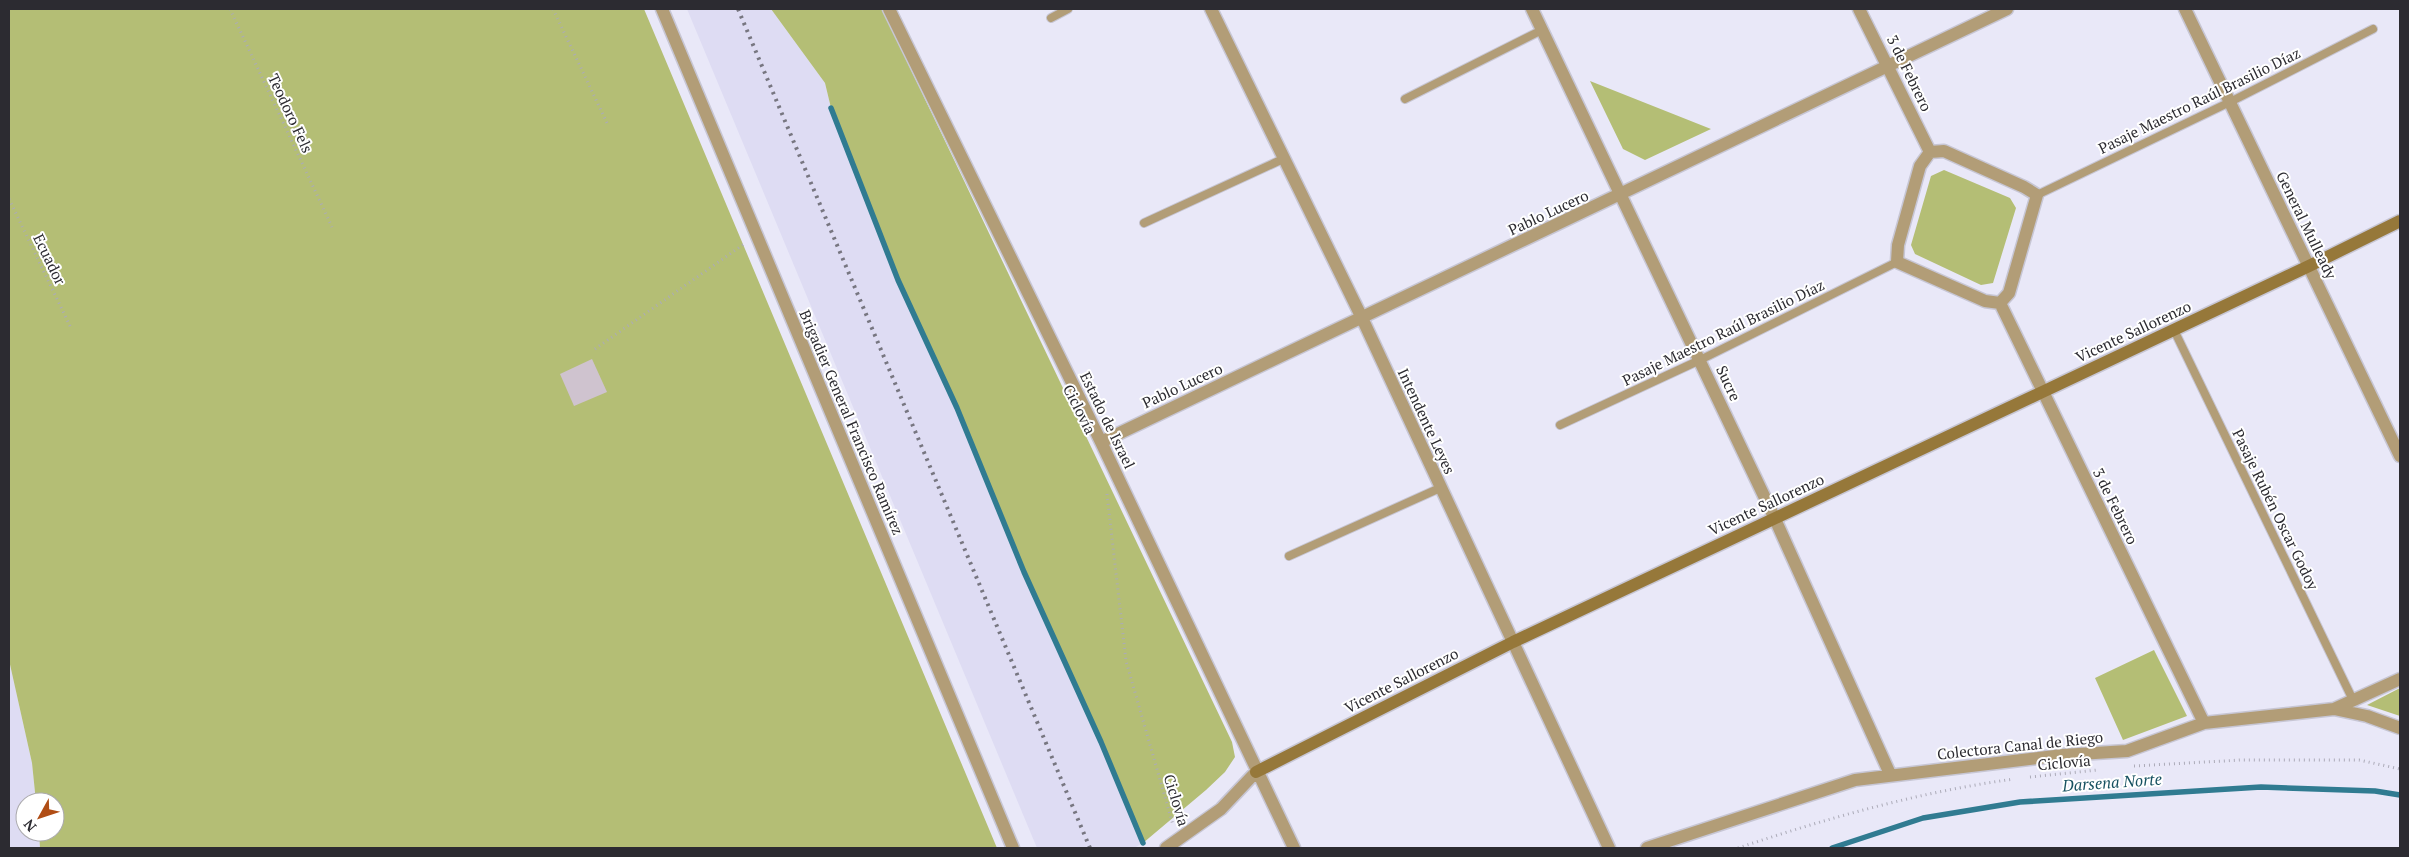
<svg xmlns="http://www.w3.org/2000/svg" width="2409" height="857" viewBox="0 0 2409 857" font-family="'PT Serif',serif">
  <style>
    .built { fill: #dedcf3 }
    .green { fill: #b4be75 }
    .lines { fill: none; stroke-linecap: round; stroke-linejoin: round }
    .stream { stroke: #307b91; stroke-width: 5.5 }
    .building { fill: #cfc3cf }
    .lane-casing { stroke: #c7c6d4; stroke-width: 10 }
    .street-casing { stroke: #c7c6d4; stroke-width: 15 }
    .secondary-casing { stroke: #c7c6d4; stroke-width: 15 }
    .path { stroke: #acabb8; stroke-width: 3; stroke-dasharray: 1 4; stroke-linecap: butt }
    .lane { stroke: #b29d77; stroke-width: 8 }
    .street { stroke: #b29d77; stroke-width: 12 }
    .secondary { stroke: #96783a; stroke-width: 12 }
    .rail { stroke: #777680; stroke-width: 4; stroke-dasharray: 2.5 5; stroke-linecap: butt }
    .labels { text-anchor: middle; dominant-baseline: central; stroke-width: 4; stroke-linejoin: round; paint-order: stroke }
    .street-label { font-size: 15px; fill: #2c2b31; stroke: #fff }
    .water-label { font-size: 16px; font-style: italic; fill: #165160; stroke: #fff }
  </style>
  <rect width="100%" height="100%" fill="#e9e8f8"/>
  <path class="built" d="M687 9H771L825 83 831 108 898 280 957 408 1024 572 1101 742 1143 843 1134 848H1037Z
    M9 660 32 763 36 802H25V832H39L40 848H9Z"/>
  <path class="green" d="M9 9H644L997 848H40L39 832H55V802H36L32 763 9 660Z
    M771 9H882L1232 742 1235 757 1225 772 1206 790 1143 843 1101 742 1024 572 957 408 898 280 831 108 825 83Z
    M1590 81 1711 129 1645 160 1623 149Z
    M1944 170 2010 198 2016 208 1993 283 1981 285 1915 254 1911 245 1931 176Z
    M2154 650 2187 716 2123 740 2095 678Z
    M2400 688V716L2367 705Z"/>
  <g class="lines">
    <path class="stream" d="M831 108 898 280 957 408 1024 572 1101 742 1143 843
      M1832 848 1923 818 2020 802 2261 787 2375 791 2400 795"/>
  </g>
  <path class="building" d="M592 359 607 392 574 406 560 374Z"/>
  <g class="lines">
    <g class="lane-casing">
      <path id="lane" d="M1051 18 1068 9
        M1405 99 1542 30
        M2037 195 2230 102 2373 29
        M1144 223 1283 159
        M2174 330 2353 700
        M1560 425 1700 360 1897 262
        M1289 556 1440 488"/>
    </g>
    <g class="street-casing">
      <path id="street" d="M662 9 1013 848
        M889 9 1101 442 1294 848
        M1211 9 1362 318 1609 848
        M1532 9 1775 519 1890 774
        M1859 9 1930 152
        M2185 9 2400 456
        M1944 151 2024 187 2037 195 2009 293 2000 303 1985 301 1897 262 1898 245 1920 166 1930 152Z
        M2000 303 2204 723
        M1101 442 2007 9
        M2334 709 2400 679
        M1166 848 1221 809 1256 772
        M1647 848 1855 780 2063 755 2127 751 2204 723 2334 709 2367 716 2400 728"/>
    </g>
    <g class="secondary-casing">
      <path id="secondary" d="M1256 772 1513 642 2309 266 2400 221"/>
    </g>
    <path class="path" d="M230 9 332 227
      M553 9 607 123
      M9 199 71 328
      M595 349 744 244
      M1107 494 1126 661 1173 825
      M2134 766 2241 760H2359L2400 769
      M2030 777 2098 770
      M1738 848C1828 818 1919 792 2014 779"/>
    <use href="#lane" class="lane"/>
    <use href="#street" class="street"/>
    <use href="#secondary" class="secondary"/>
    <path class="rail" d="M738 9 1090 848"/>
  </g>
  <g class="labels">
    <g class="street-label">
      <text transform="translate(1910 73) rotate(64)">3 de Febrero</text>
      <text transform="translate(2199 100) rotate(-26)">Pasaje Maestro Raúl Brasilio Díaz</text>
      <text transform="translate(291 113) rotate(65)">Teodoro Fels</text>
      <text transform="translate(1548 212) rotate(-25)">Pablo Lucero</text>
      <text transform="translate(2307 225) rotate(64)">General Mulleady</text>
      <text transform="translate(50 259) rotate(64)">Ecuador</text>
      <text transform="translate(2133 331) rotate(-25)">Vicente Sallorenzo</text>
      <text transform="translate(1723 332) rotate(-26)">Pasaje Maestro Raúl Brasilio Díaz</text>
      <text transform="translate(1729 383) rotate(65)">Sucre</text>
      <text transform="translate(1182 385) rotate(-25)">Pablo Lucero</text>
      <text transform="translate(1080 409) rotate(63)">Ciclovía</text>
      <text transform="translate(1108 420) rotate(64)">Estado de Israel</text>
      <text transform="translate(1427 421) rotate(65)">Intendente Leyes</text>
      <text transform="translate(852 422) rotate(67)">Brigadier General Francisco Ramírez</text>
      <text transform="translate(1766 504) rotate(-25)">Vicente Sallorenzo</text>
      <text transform="translate(2116 506) rotate(64)">3 de Febrero</text>
      <text transform="translate(2276 509) rotate(64)">Pasaje Rubén Oscar Godoy</text>
      <text transform="translate(1401 680) rotate(-27)">Vicente Sallorenzo</text>
      <text transform="translate(2020 745) rotate(-6)">Colectora Canal de Riego</text>
      <text transform="translate(2064 762) rotate(-5)">Ciclovía</text>
      <text transform="translate(1177 800) rotate(73)">Ciclovía</text>
    </g>
    <g class="water-label">
      <text transform="translate(2112 782) rotate(-4)">Darsena Norte</text>
    </g>
  </g>
  <rect width="2409" height="857" fill="none" stroke="#2c2b31" stroke-width="20"/>
  <g transform="translate(40 817) rotate(230)"><circle r="24" fill="#ffffff" stroke="#abaaad"/>
  <path d="M0-4L9 19L0 12L-9 19Z" fill="#b04d15"/>
  <text y="-8" font-size="14" font-weight="bold" text-anchor="middle" fill="#2c2b31">N</text>
  </g>
</svg>
